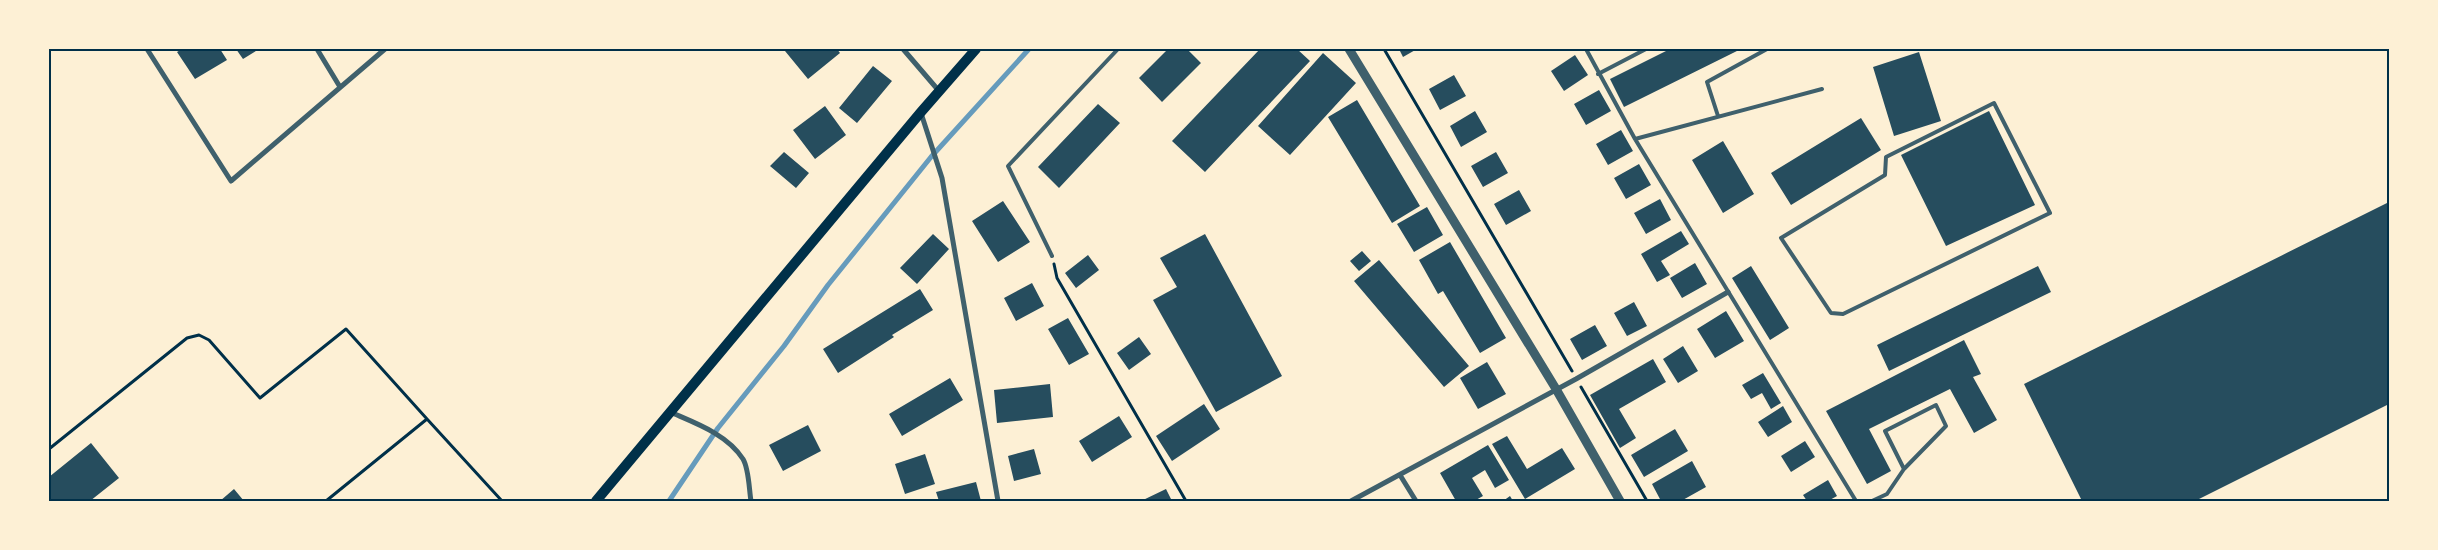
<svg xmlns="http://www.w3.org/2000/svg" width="2438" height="550" viewBox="0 0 2438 550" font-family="Inter,sans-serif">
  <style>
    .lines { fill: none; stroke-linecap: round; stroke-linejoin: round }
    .stream { stroke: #669bbc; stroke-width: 5 }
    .building { fill: #264d5e }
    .path { stroke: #003049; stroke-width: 3 }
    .service { stroke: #3f606c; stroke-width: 4 }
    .minor { stroke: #3f606c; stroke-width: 5 }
    .tertiary { stroke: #3f606c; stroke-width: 9 }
    .secondary { stroke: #003049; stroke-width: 10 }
    .neatline { fill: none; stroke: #003049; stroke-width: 2 }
  </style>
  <rect width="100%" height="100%" fill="#fdf0d5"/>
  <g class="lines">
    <path class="stream" d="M669 501 718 428 784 346 828 285 931 157 1029 49"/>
  </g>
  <path class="building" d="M182 49H220L227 60 195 79 177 52Z
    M236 49H259L243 59Z
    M788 49H837L840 53 808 79 785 51Z
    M1168 49H1187L1201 63 1162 102 1139 78Z
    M1260 49H1297L1310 61 1205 172 1172 141Z
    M1399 49H1417L1403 57Z
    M1670 49H1741L1624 107 1610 79Z
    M1919 52 1941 121 1894 136 1873 67Z
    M1323 53 1356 83 1290 155 1258 126Z
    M1575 55 1588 75 1564 91 1551 71Z
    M873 66 892 81 857 123 839 108Z
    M1454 75 1466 96 1440 110 1429 89Z
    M1599 90 1611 111 1586 125 1574 104Z
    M1357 100 1420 206 1392 223 1328 117Z
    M1098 104 1120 123 1059 188 1038 167Z
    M825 106 846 135 815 159 793 130Z
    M1475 111 1487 132 1461 147 1450 126Z
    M1989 111 2035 205 1946 246 1901 155Z
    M1861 118 1881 150 1791 205 1771 173Z
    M1621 130 1633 151 1608 165 1596 144Z
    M1723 141 1754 194 1723 213 1692 160Z
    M784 152 809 173 796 188 770 166Z
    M1496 152 1508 173 1483 187 1471 166Z
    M1639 164 1651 185 1626 199 1614 178Z
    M1519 190 1531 211 1506 225 1494 204Z
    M1660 199 1671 220 1646 234 1634 213Z
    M1003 201 1030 242 998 262 972 221Z
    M2389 202V404L2195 501H2082L2024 384Z
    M1427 207 1443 235 1414 252 1397 224Z
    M1681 231 1689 244 1661 261 1670 275 1657 282 1641 254Z
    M933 234 949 249 917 284 900 268Z
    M1205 234 1282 376 1216 412 1153 300 1177 287 1160 258Z
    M1450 242 1506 338 1480 353 1443 291 1438 294 1419 260Z
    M1362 251 1371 261 1359 271 1350 261Z
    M1088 255 1099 270 1076 288 1065 273Z
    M1379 260 1469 366 1444 387 1354 281Z
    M1695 263 1707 284 1682 298 1670 278Z
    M1751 266 1789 328 1770 340 1732 278Z
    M2038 266 2051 292 1889 371 1877 345Z
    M1032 283 1044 306 1016 321 1004 298Z
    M920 289 933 310 892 335 894 337 838 373 823 349Z
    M1634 302 1647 326 1627 336 1614 313Z
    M1726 311 1744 341 1715 358 1697 329Z
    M1068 318 1089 354 1069 365 1048 329Z
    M1595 325 1607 346 1582 360 1570 339Z
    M1139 337 1151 354 1129 370 1117 353Z
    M1964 340 1981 374 1973 377 1997 420 1974 433 1950 389 1869 429 1891 471 1867 484 1826 411Z
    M1683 346 1698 371 1678 383 1663 359Z
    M1653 359 1666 382 1619 409 1636 438 1620 448 1590 395Z
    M1487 362 1506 394 1478 409 1460 378Z
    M1763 373 1781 403 1771 409 1762 393 1751 399 1742 385Z
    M950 378 963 400 902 436 889 414Z
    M1050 384 1053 417 997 423 994 390Z
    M1204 404 1220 429 1172 461 1156 436Z
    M1783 406 1792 422 1768 437 1758 422Z
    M1119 416 1132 437 1092 462 1079 441Z
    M808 425 821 451 783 471 769 445Z
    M1675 429 1688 451 1644 477 1631 455Z
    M1507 436 1527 469 1562 448 1575 469 1525 499 1492 444Z
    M1805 441 1815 457 1791 472 1781 456Z
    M91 443 119 478 90 501H49V477Z
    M1488 445 1509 480 1495 488 1485 470 1472 478 1483 496 1474 501H1456L1440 473Z
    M1034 449 1041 474 1014 481 1008 456Z
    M925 454 935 484 905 494 895 464Z
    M1692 461 1706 487 1681 501H1661L1652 484Z
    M1828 480 1837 496 1828 501H1807L1803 495Z
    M976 482 981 501H939L936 492Z
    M234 489 244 501H220Z
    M1166 489 1172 501H1141Z
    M1510 496 1513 501H1503Z"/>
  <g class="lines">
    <path class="path" d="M1384 49 1572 371
      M1054 264 1057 278 1186 501
      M1581 387 1647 501
      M49 449 187 338 199 335 209 340 260 398 346 329 427 419
      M326 501 427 419 502 501"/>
    <path class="service" d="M1586 49 1635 139 1856 501
      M1598 74 1646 49
      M1994 103 2050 213 1843 314 1831 313 1781 238 1885 175 1886 157Z
      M1718 116 1707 82 1767 49
      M1635 139 1822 89
      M1052 256 1008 166 1118 49
      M1872 501 1887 494 1904 469 1946 426 1936 405 1885 431 1904 469"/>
    <path class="minor" d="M147 49 231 181 385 49
      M317 49 340 87
      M903 49 939 91
      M921 113 942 178 998 501
      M670 412C695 423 727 434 743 459 749 469 749 489 751 501
      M1400 475 1416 501
      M1351 501 1576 379 1728 292"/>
    <path class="tertiary" d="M1349 49 1556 389 1620 501"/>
    <path class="secondary" d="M596 501 921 112 976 49"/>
  </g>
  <rect width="2438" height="550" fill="none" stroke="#fdf0d5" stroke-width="100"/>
  <rect x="50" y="50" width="2338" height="450" class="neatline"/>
</svg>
